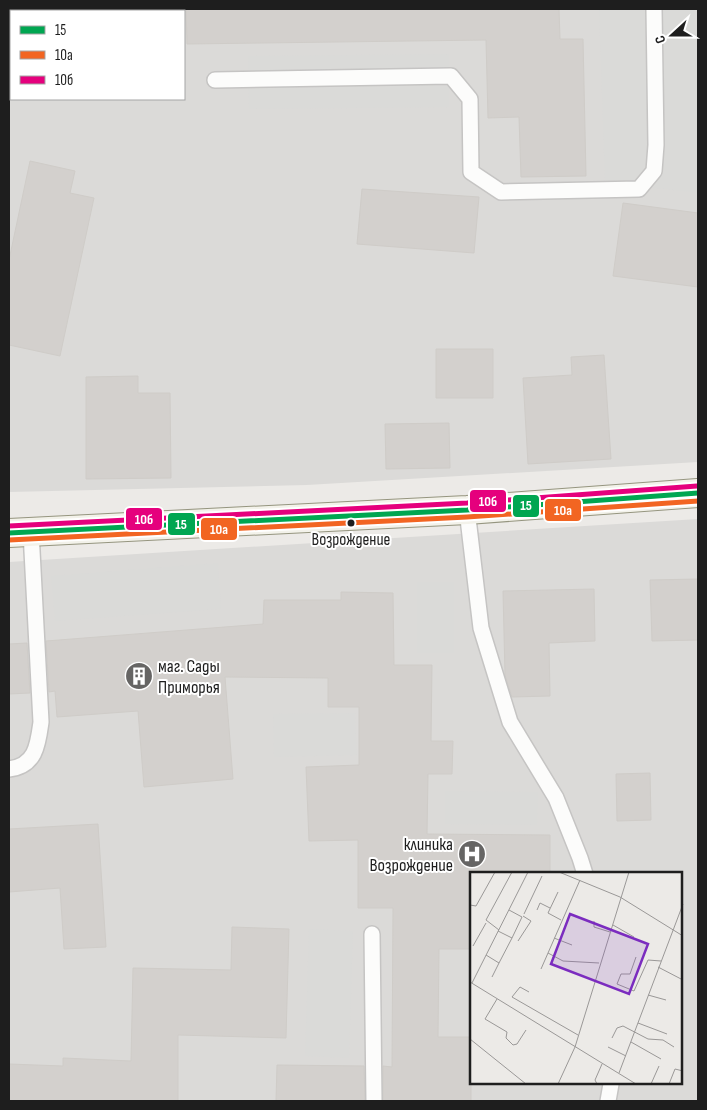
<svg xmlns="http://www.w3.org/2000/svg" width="707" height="1110" viewBox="0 0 707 1110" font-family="'Sofia Sans Condensed',sans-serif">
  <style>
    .residential { fill: #dbdad8; fill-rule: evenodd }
    .religious { fill: #dadad8 }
    .building { fill: #d3d0cd; stroke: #cfccc8 }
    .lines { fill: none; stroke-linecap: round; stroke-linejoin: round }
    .service-casing { stroke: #c5c4c3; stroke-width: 18 }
    .secondary-casing { stroke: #95957f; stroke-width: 30 }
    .service { stroke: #fcfcfb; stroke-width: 15 }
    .secondary { stroke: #f3f2ea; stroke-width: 28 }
    .bus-1-casing { stroke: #fff; stroke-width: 9 }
    .bus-2-casing { stroke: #fff; stroke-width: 9 }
    .bus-3-casing { stroke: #fff; stroke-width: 9 }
    .bus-1 { stroke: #00a651; stroke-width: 5 }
    .bus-2 { stroke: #f26522; stroke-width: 5 }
    .bus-3 { stroke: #e5007d; stroke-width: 5 }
    .bus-dot { fill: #1e1e1e; stroke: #fff; stroke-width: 2 }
    .labels { text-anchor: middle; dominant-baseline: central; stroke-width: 4; stroke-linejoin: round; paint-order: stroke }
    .bus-label { font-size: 17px; fill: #1e1e1e; stroke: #fff }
    .poi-label { font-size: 18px; fill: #1e1e1e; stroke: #fff; text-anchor: start }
    .inset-road { fill: none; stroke: #9a9897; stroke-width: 1 }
    .view { fill: #7b2cbf; fill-opacity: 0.15; stroke: #7b2cbf; stroke-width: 2.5 }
    .inset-edge { fill: none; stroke: #1e1e1e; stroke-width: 2.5 }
    .line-badge { stroke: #fff; stroke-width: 2 }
    .badge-label { font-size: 14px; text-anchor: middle; font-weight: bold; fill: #fff }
  </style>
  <rect width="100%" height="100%" fill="#eceae7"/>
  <path class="residential" d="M9 9H698V462L307 485 9 492ZM11 11H184V99H11Z
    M698 519V1101H9V562ZM471 874H681V1084H471Z"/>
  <path class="religious" d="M599 9H695L694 33 698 34V193L605 182Z
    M449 54V107L249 109 248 56Z
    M218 563 221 609 55 621 51 576Z
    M417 582H454V653H417Z
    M355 713 357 755 274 757 273 714Z
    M445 791 538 792 537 825 445 824Z
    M309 929 353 931 349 1058 305 1056Z"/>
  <path class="building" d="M186 9H559L560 39H583L586 176 521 177 519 117 488 118 486 40 187 44Z
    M30 161 75 171 70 193 94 198 60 356 9 345V260Z
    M362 189 479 197 474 253 357 244Z
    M623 203 698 213V287L613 276Z
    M436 349H493V398H436Z
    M604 355 611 459 528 464 523 378 572 375 571 357Z
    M138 376V393H170L171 478 86 479V377Z
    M449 423 450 468 386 469 385 424Z
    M698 579V640L652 641 650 580Z
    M594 589 595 641 549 643 550 696 512 697 505 675 503 591Z
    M341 592 393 593 394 665H432L431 741H453L452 774H428L427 834 550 835V874H471V949H439L438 1037H471V1101H383V1066L392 1067 393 908H358V840L309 841 306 767 359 765V707H328V678L225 677 233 779 144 787 138 711 57 717 55 691 49 692 46 641 263 624 264 600H341Z
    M27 643 30 693 9 694V644Z
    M650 773 651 820 617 821 616 774Z
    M98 824 106 947 64 949 60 888 9 892V829Z
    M232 927 289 929 286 1038 178 1035V1101H9V1064L63 1066V1058L131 1061 133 968 231 970Z
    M277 1065 364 1066 365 1101H276Z"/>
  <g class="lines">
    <g class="service-casing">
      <path id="service" d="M215 80 451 76 470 99 471 172 501 192 639 189 654 171 656 145 654 9
        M467 510 481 628 510 722 556 798 580 858 585 874
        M9 769C36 766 38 744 41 722L31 532
        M372 934 374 1101
        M608 1101 611 1084"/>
    </g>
    <g class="secondary-casing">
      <path id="secondary" d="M9 533 467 510 698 493"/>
    </g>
    <use href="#service" class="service"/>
    <use href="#secondary" class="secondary"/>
    <g class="bus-1-casing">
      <path id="bus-1" d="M9 533 467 510 698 493"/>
    </g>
    <g class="bus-2-casing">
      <path id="bus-2" d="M9 540 467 517 698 501"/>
    </g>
    <g class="bus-3-casing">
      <path id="bus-3" d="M9 526 467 503 697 486"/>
    </g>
    <use href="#bus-1" class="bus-1"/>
    <use href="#bus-2" class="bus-2"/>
    <use href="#bus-3" class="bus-3"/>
  </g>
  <defs>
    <g id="building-disc" transform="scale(1.4375)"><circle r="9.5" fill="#666564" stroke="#fff"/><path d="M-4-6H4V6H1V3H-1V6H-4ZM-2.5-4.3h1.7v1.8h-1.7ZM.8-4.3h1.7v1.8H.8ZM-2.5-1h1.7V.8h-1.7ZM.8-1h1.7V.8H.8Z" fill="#fff"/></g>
    <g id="hospital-disc" transform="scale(1.4375)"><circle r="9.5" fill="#666564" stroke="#fff"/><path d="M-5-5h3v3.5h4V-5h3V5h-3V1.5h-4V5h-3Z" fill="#fff"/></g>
  </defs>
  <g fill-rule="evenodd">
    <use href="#building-disc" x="139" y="676"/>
    <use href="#hospital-disc" x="472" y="854"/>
  </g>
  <circle class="bus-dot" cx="351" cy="523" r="4.5"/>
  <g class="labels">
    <g class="bus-label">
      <text x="351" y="540">Возрождение</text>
    </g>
    <g class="poi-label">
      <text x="158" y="666">маг. Сады<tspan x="158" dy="21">Приморья</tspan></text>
      <text x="453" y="844" text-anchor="end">клиника<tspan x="453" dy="21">Возрождение</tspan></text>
    </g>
  </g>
  <g transform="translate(470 872)">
    <rect width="212" height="212" fill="#eceae7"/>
    <path class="inset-road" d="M89 0 150 25 213 64M88 20 78 41 91 48M0 33 6 34 25 0M67 38 70 31 80 36M54 42 72 4M124 49V55L140 60M143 53 164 65M29 58 16 48 42 0M28 59 42 66 52 45 39 38M84 66 102 73M48 69 61 49 53 44M3 74 16 51M78 81 93 89 129 91M16 83 29 91 22 105M166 85 160 102H151L147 112 164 119 178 88 191 89M29 91 42 66M188 95 213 108M71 97 110 8M0 110 166 212M2 111 58 0M59 120 50 115 42 125 108 163M178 123 196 128M27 127 15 147 37 160 36 166 43 173 47 172 56 158M168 151 197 162M142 166 147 156 153 154 178 167 193 168 204 175M0 167 56 212M161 170 191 187M138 175 156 184M149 201 213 32M88 212 105 175 159 0M127 212 125 208 132 192M181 212 189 194M199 212 205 197 213 199"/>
    <path class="view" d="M100 42 178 72 159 122 81 92Z"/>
    <rect width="212" height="212" class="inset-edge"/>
  </g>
  <g class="line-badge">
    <rect x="469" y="489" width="38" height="24" rx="5" fill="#e5007d"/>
    <rect x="512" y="494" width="28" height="24" rx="5" fill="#00a651"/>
    <rect x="544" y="498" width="38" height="24" rx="5" fill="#f26522"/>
    <rect x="125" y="507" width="38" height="24" rx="5" fill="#e5007d"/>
    <rect x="167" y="512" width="29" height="24" rx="5" fill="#00a651"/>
    <rect x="200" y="517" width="38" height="24" rx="5" fill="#f26522"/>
  </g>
  <g class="badge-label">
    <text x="488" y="506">10б</text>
    <text x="526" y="510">15</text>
    <text x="563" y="515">10а</text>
    <text x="144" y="524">10б</text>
    <text x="181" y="529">15</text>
    <text x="219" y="534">10а</text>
  </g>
  <rect width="707" height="1110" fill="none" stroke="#1e1e1e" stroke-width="20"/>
  <rect x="10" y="10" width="175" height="90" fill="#ffffff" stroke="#a5a5a5"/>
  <rect x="20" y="26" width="25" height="8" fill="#00a651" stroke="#a5a5a5"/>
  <text x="55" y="35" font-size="15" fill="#1e1e1e">15</text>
  <rect x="20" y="51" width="25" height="8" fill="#f26522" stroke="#a5a5a5"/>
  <text x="55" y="60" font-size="15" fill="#1e1e1e">10а</text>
  <rect x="20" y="76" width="25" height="8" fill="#e5007d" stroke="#a5a5a5"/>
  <text x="55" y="85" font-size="15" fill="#1e1e1e">10б</text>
  <g transform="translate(672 35) rotate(249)" stroke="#ffffff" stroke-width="4" paint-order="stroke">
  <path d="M0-4L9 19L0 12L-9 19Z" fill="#1e1e1e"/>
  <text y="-8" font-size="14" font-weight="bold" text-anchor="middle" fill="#1e1e1e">С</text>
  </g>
</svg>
